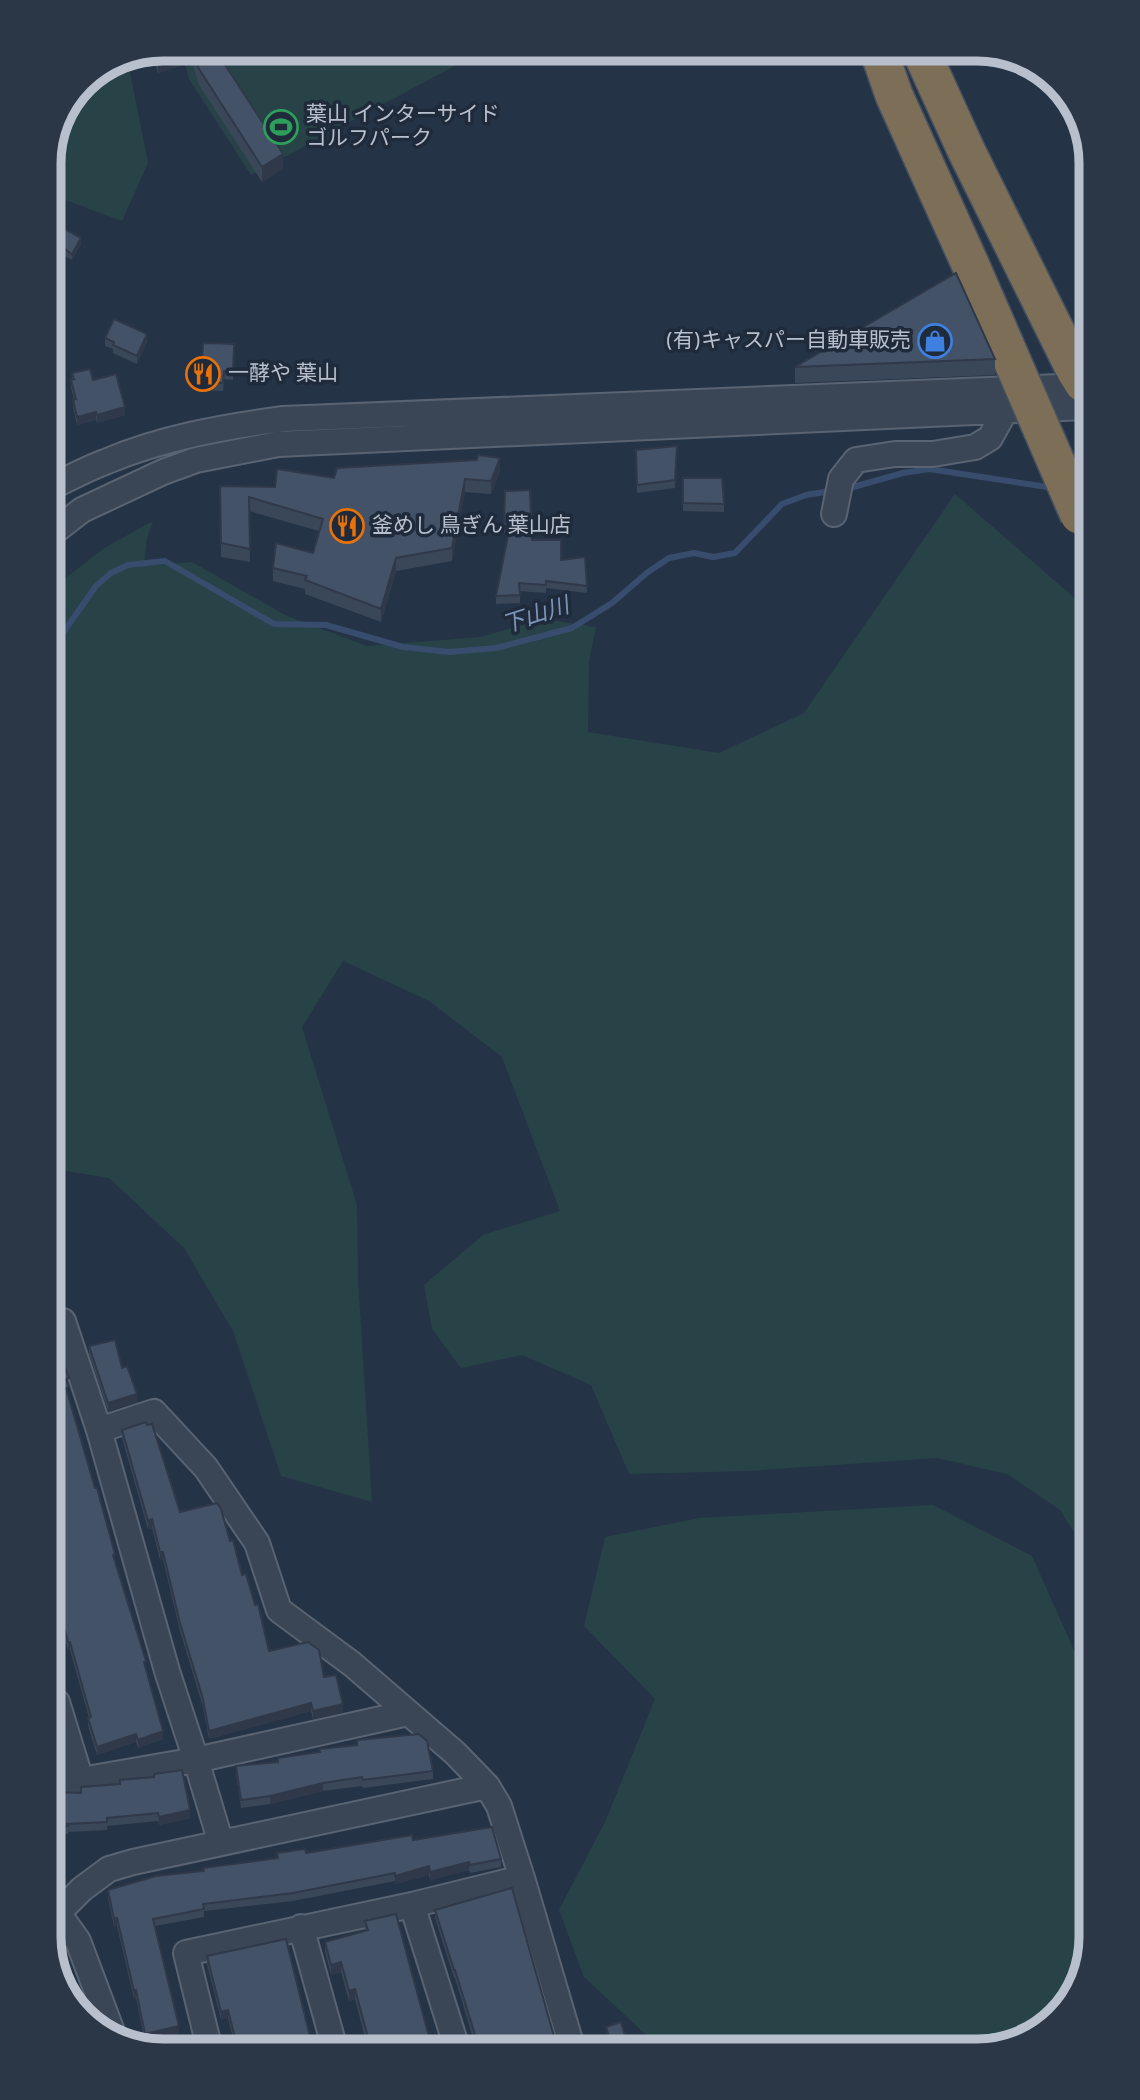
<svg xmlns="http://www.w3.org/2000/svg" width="1140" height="2100" viewBox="0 0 1140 2100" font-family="Overpass,'Noto Sans JP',sans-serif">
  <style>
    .green { fill: #274347 }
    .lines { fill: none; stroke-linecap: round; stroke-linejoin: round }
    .stream { stroke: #384d6e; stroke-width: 6 }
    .minor-casing { stroke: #596372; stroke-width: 28 }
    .highway-casing { stroke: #455060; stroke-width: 40 }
    .minor { stroke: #3a4555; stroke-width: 24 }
    .highway { stroke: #7c6e57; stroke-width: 37 }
    .highway-bridge-casing { stroke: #455060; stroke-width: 40; stroke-linecap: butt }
    .highway-bridge { stroke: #7c6e57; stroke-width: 37 }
    .wall { fill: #3a4759 }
    .shaded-wall { fill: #303949 }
    .building { fill: #445268; stroke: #303949; stroke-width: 2 }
    .labels { text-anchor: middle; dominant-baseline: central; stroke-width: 7; stroke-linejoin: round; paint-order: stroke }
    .poi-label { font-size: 21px; fill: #b8c0ce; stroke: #1f2a3b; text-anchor: start }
    .water-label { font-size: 23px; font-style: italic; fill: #7d95b8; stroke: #1f2a3b }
    .rim { fill: none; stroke: #b8c0ce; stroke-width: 9 }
  </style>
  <rect width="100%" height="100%" fill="#253346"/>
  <path class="green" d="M181 49H486L251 175 189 79Z
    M128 63 148 163 122 221 49 194V156L83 82Z
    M955 494 1085 607 1089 1556 1060 1510 1007 1474 937 1458 749 1471 629 1474 591 1385 522 1355 461 1368 432 1329 424 1285 483 1235 560 1211 502 1057 429 1001 343 961 302 1027 357 1205 358 1279 372 1502 281 1476 233 1331 184 1248 109 1178 54 1169 51 589 106 547 153 521 147 538 144 566 192 562 285 615 367 646 480 637 544 619 596 627 589 661 588 732 719 753 804 713Z
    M933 1505 1032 1556 1090 1686 1091 1937 1072 2001 1021 2042 658 2046 584 1977 559 1910 605 1822 655 1699 584 1626 605 1537 699 1518Z"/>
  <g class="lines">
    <path class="stream" d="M846 489 903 473 929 469 1054 488
      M52 646 58 640 96 586 111 573 128 565 165 561 274 624 326 625 403 647 449 652 496 648 572 628 612 603 648 572 669 558 694 553 713 557 735 553 782 504 806 495 831 491"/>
    <g class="minor-casing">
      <path id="minor" d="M51 487C68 479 86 469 105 462 161 438 223 427 283 419L1083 386
        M834 514 841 479 856 460 895 454H933L975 447 990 438 1005 411
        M51 534 82 510 163 472 196 460 278 444 1084 407
        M55 1323 63 1321 99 1430 167 1671 196 1760 221 1843
        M99 1430 154 1412 206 1468 257 1543 279 1610 352 1664 455 1753 487 1786
        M57 1702 81 1780
        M57 1780H81L196 1760 408 1713
        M412 1905 457 2048
        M58 1913 82 1889 109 1869 133 1862 487 1786 499 1806 522 1878 572 2047
        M58 1913 78 1941 114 2037
        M301 1927 335 2049
        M209 2046 186 1953 412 1905 522 1878"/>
    </g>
    <g class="highway-casing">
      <path id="highway" d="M878 49 894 95 971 266
        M920 49 966 150 1075 370 1083 383"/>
    </g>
    <use href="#minor" class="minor"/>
    <use href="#highway" class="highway"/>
    <g class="highway-bridge-casing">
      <path id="highway-bridge" d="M971 266 1079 515"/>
    </g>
    <use href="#highway-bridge" class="highway-bridge"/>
  </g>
  <path class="wall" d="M163 49H219L222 60 283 169 262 182 199 85 192 62 158 73 152 54Z
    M50 233 55 237 81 245 72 260 63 255 51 275 50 274Z
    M105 338 147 342 137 364 113 353V349L105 346Z
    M203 343 234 344 233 380 224 379 223 391 201 390Z
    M995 359V375L795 383V367Z
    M72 373 93 380 125 415 97 423 96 420 77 425 73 408V400H74L71 388Z
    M636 450 677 454 675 488 637 493Z
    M500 471 491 494 465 492 452 561 396 571 381 622 305 594V589L273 581V568L313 553 319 531 249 511 250 562 221 557 220 486 275 487 334 478Z
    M683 478 724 504V512L683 511Z
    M505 491 532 540 561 560 587 586V593L546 588V593L520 591V603L496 604V596L509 534 504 533Z
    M89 1346 122 1368 137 1402 108 1411 89 1354Z
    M69 1378 68 1395 146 1669 163 1739 138 1748 136 1742 97 1755 88 1726V1718H89L70 1650H68L58 1613H56Z
    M122 1430 180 1512 230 1541 269 1651 324 1677 343 1712 313 1719 311 1711 209 1739 203 1707 180 1631 163 1560H160L152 1528 148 1529 122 1438Z
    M357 1740 433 1771V1779L363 1788 362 1786 323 1791 270 1804 241 1808 236 1774V1766L278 1762 357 1745Z
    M57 1792 190 1818 159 1825 158 1821 107 1826V1830L68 1832V1834L57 1835Z
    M413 1840 501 1859V1867L470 1873 469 1870 430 1880 429 1875 395 1884V1881L293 1901 204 1911V1917L155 1926 179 2034 145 2042 136 1998 134 1999 117 1926 114 1927 108 1898V1890L203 1871 277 1858V1853H306Z
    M435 1910 557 2047 476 2048 455 1978H454L435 1918Z
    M365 1921 432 2048 368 2049 355 1999 349 2001 341 1972 331 1975 325 1951V1942L365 1931Z
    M207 1956 313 2049 236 2050 228 2018 221 2020 207 1964Z"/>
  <path class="shaded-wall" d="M184 49H192V62L158 73V57Z
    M283 154V169L262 182V167Z
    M81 238V245L72 260V254Z
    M63 248V255L51 275V268Z
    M147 334V342L137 364V356Z
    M125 407V415L97 423V415Z
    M96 412V420L77 425V417Z
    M500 458V471L491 494V481Z
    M465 479V492L452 561V548Z
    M396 558V571L381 622V609Z
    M137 1394V1402L108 1411V1403Z
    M152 1519V1528L148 1529V1521Z
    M160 1552H163V1560H160Z
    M68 1642H70V1650H68Z
    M311 1703V1711L209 1739V1731Z
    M343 1704V1712L313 1719V1711Z
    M163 1731V1739L138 1748V1740Z
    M136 1734V1742L97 1755V1747Z
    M323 1783V1791L270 1804V1796Z
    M190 1810V1818L159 1825V1817Z
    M469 1862V1870L430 1880V1872Z
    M429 1866V1875L395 1884V1876Z
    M117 1918V1926L114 1927V1919Z
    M341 1962V1972L331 1975V1965Z
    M355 1989V1999L349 2001V1991Z
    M136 1990V1998L134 1999V1991Z
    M228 2010V2018L221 2020V2012Z
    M179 2026V2034L145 2042V2034Z"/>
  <path class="building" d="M163 49H184L158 57 156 52Z
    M192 49H219L222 60 283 154 262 167 199 69Z
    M61 227 81 238 72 254 63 248 51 268H50V233L55 237Z
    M956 273 995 359 795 367Z
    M114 319 147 334 137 356 113 345 114 342 105 338Z
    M203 343 234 344 233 372 224 371 223 383 201 382Z
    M90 369 93 380 116 374 125 407 97 415 96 412 77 417 73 400 76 399 71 380 74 379 72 373Z
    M677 446 675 480 637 485 636 450Z
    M478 455 500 458 491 481 465 479 452 548 396 558 381 609 305 580 307 576 273 568 276 543 313 553 323 519 249 497 250 549 221 543 220 486 275 487 277 469 334 478 337 468 477 460Z
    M683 478H722L724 504 683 503Z
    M530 490 532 540H561V560L585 557 587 586 546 581V585L519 583 520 595 496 596 510 526 504 525 505 491Z
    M115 1340 122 1368 127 1366 137 1394 108 1403 89 1346Z
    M55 1342 69 1378 66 1379 69 1387 66 1388 95 1488H97L115 1554 113 1555 146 1661 144 1662 163 1731 138 1740 136 1734 97 1747 88 1718 91 1717 70 1642H68L58 1605H56Z
    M146 1422 147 1425 152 1424 180 1512 217 1503 221 1509 230 1541 233 1540 242 1575 246 1574 255 1605 258 1604 269 1651 308 1642 319 1650 324 1677 336 1675 343 1704 313 1711 311 1703 209 1731 203 1699 180 1623 163 1552H160L152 1519 148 1521 122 1430Z
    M419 1734 427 1741 433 1771 363 1780 362 1777 323 1783 270 1796 241 1800 236 1766 278 1762V1758L320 1752 319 1749 357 1745V1740Z
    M182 1770 190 1810 159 1817 158 1813 107 1818V1822L67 1824 68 1826 57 1827V1792L81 1793V1787L120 1784V1780L154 1777V1774Z
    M492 1827 501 1859 470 1865 469 1862 430 1872 429 1866 395 1876V1873L293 1893 203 1904 204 1909 153 1919 179 2026 145 2034 136 1990 134 1991 117 1918 114 1919 108 1890 156 1876 204 1871 203 1868 278 1858 277 1853 305 1849 306 1853 412 1835 413 1840Z
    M512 1888 557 2047 479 2048 455 1970H454L435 1910Z
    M396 1914 432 2048 369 2049 368 2046 370 2045 355 1989 349 1991 341 1962 331 1965 325 1942 368 1930 365 1921Z
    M286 1939 313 2049 238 2050 228 2010 221 2012 207 1956Z
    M60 1975 66 1991 58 1981V1977Z
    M621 2022 628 2046H591L590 2044 610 2039 606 2027Z"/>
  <defs>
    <g id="stadium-ring" transform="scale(1.75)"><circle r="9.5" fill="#1f2a3b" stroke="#2e9e5b" stroke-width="1.5"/><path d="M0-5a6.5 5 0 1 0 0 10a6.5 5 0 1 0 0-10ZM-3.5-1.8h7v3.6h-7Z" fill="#2e9e5b"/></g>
    <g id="shop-ring" transform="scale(1.75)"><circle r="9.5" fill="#1f2a3b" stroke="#3f7fe0" stroke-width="1.5"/><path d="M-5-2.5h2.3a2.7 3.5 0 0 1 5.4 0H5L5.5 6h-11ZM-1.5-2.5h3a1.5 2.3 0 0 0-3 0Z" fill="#3f7fe0"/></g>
    <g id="restaurant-ring" transform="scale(1.75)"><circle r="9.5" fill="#1f2a3b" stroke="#e8710a" stroke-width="1.5"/><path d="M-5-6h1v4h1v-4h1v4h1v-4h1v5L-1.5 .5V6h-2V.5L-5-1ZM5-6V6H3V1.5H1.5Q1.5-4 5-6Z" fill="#e8710a"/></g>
  </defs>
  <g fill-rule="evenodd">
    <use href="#stadium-ring" x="281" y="127"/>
    <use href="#shop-ring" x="935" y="341"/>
    <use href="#restaurant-ring" x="203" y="374"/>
    <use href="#restaurant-ring" x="347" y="526"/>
  </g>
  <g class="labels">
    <g class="poi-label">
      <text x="306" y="115">葉山 インターサイド<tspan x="306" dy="24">ゴルフパーク</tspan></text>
      <text x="911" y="341" text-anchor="end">(有)キャスパー自動車販売</text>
      <text x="228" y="374">一酵や 葉山</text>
      <text x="372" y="526">釜めし 鳥ぎん 葉山店</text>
    </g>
    <g class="water-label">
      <text transform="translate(536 617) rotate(-18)">下山川</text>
    </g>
  </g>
  <path d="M0 0H1140V2100H0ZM163 61H977A102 102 0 0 1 1079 163V1937A102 102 0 0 1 977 2039H163A102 102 0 0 1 61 1937V163A102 102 0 0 1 163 61Z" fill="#2b3647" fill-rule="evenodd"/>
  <path class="rim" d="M163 61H977A102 102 0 0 1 1079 163V1937A102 102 0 0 1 977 2039H163A102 102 0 0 1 61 1937V163A102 102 0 0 1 163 61Z"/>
</svg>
